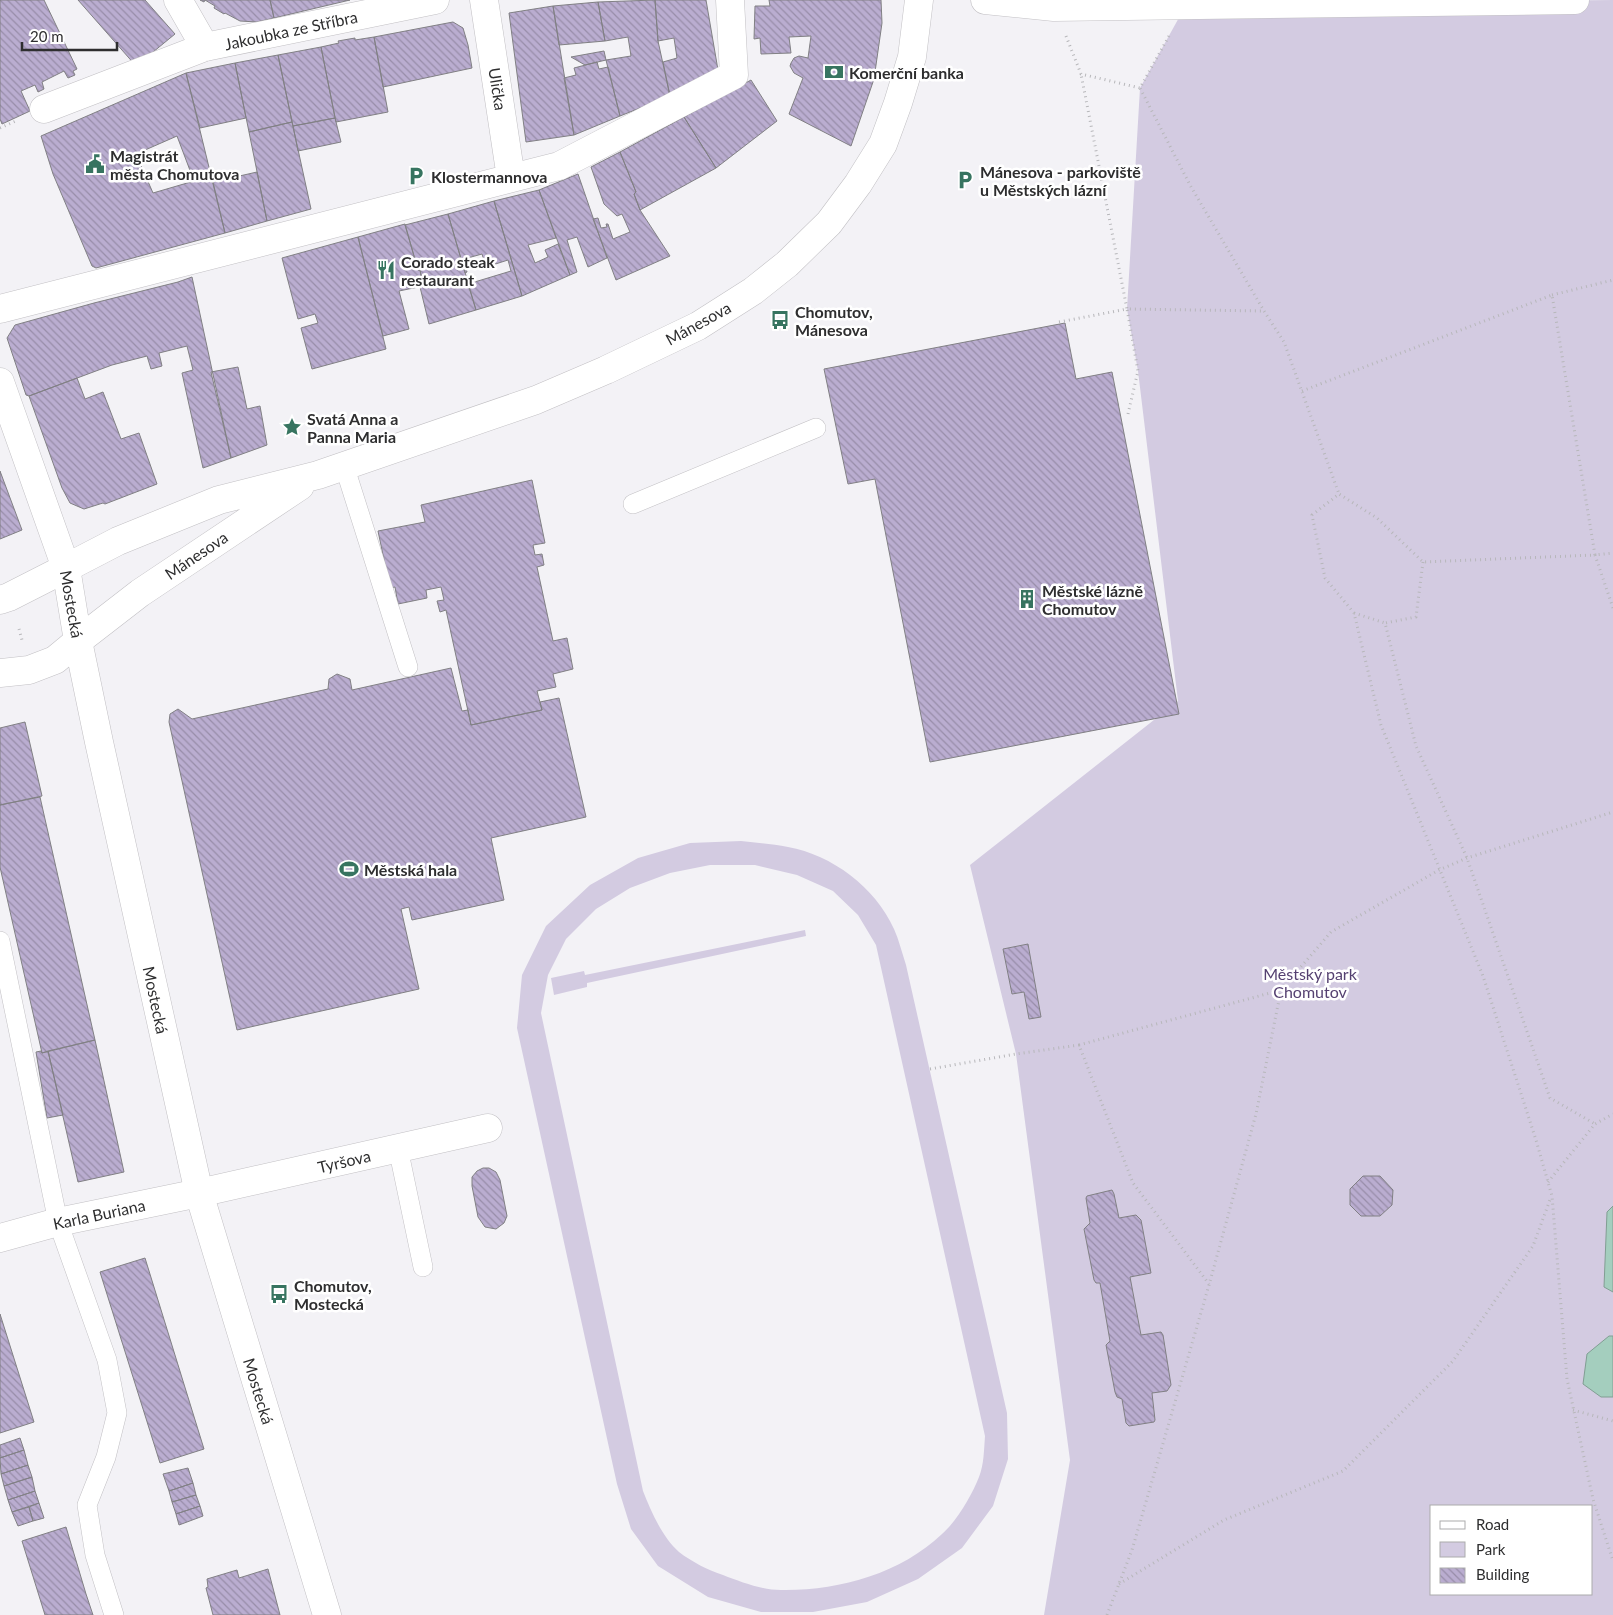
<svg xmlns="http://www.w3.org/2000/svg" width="1613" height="1615" viewBox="0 0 1613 1615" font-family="Lato,sans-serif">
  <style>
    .park { fill: #d3cbe1; fill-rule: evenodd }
    .water { fill: #a4cebe; stroke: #819e93 }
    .building { fill: url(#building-back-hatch); stroke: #818084; fill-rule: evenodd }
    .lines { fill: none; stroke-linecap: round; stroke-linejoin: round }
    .service-casing { stroke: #c2c0c4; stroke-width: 20 }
    .pedestrian-casing { stroke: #c2c0c4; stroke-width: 29 }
    .minor-casing { stroke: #c2c0c4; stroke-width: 29 }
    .tertiary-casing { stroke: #c2c0c4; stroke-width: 29 }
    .path { stroke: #b7b7ba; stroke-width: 3; stroke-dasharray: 1 4; stroke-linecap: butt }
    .service { stroke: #fff; stroke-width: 19 }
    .pedestrian { stroke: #fff; stroke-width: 28 }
    .minor { stroke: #fff; stroke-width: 28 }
    .tertiary { stroke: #fff; stroke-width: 28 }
    .labels { text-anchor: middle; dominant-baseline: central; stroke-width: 5; stroke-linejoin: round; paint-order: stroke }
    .street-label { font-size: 16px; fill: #2e2e2f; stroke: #fff }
    .poi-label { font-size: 16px; font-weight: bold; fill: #2e2e2f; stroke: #fff; text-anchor: start }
    .park-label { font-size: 16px; fill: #554171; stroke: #fff }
  </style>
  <defs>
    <pattern id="building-back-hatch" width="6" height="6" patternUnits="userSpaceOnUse" patternTransform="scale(1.25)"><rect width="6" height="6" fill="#baadd0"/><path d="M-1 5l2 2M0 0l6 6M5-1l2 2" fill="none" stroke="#988da9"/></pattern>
  </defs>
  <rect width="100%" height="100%" fill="#f3f2f6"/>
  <path class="park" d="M1613 0V1615H1044L1070 1460 1016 1054 970 865 1178 701 1138 371 1127 309 1140 88 1186 5ZM1432 1506H1592V1594H1432Z
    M741 841C757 843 772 844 788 847 832 855 875 887 894 929 899 940 902 953 906 965L1007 1413 1008 1459 993 1506 962 1548 918 1579 867 1602 813 1612H761L708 1597 658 1566 631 1529 617 1484 517 1028 522 975 546 926 590 885 638 858 690 843ZM710 865H755L797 875 833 891 858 915 876 945 985 1436C984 1449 984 1465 979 1477 972 1495 957 1521 942 1534 900 1574 838 1591 781 1590 762 1590 741 1582 723 1575 708 1570 692 1562 679 1552 662 1537 651 1511 643 1491L541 1013 548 975 566 939 596 909 630 888 670 873Z
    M805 930 806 936 587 983V987L554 995 551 978 584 971 585 975Z"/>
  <path class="water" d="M1613 1206V1292L1604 1287 1607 1212Z
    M1609 1336H1613V1397H1601L1583 1384 1587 1354Z"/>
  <path class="building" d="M0 0H44L77 69 73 71 75 75 68 78 64 71 42 82 44 89 38 92 35 85 21 91 30 111 2 124 0 119Z
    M78 0H145L175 34 136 66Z
    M200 0H270L274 18 257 22 240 21 225 13 224 14 214 8 215 6 205 0 204 2Z
    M270 0H350L274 18Z
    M655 0 658 41 670 96 620 116 606 60 631 56 628 37 605 41 598 2Z
    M655 0H706L718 70 670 96 663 62 677 58 674 38 658 41Z
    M769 0H881L882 23 874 79 851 146 789 114 803 78 794 73 790 66 791 63 794 58 799 56 808 58 811 36 789 37 791 53 761 54 760 38 754 39 755 6H770Z
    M598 2 605 41 559 45 553 6Z
    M553 6 574 135 526 142 509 13Z
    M453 22 463 28 468 45 472 68 383 87 374 37Z
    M374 37 388 112 336 122 321 47 339 43 338 41 355 38V40Z
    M321 47 335 118 293 126 278 55Z
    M604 51 606 60 585 65 571 57Z
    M278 55 292 122 249 132 235 63Z
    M597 62 599 69 608 67 620 116 574 135 564 78 576 75 574 68Z
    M235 63 246 118 200 128 186 73Z
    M186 73 225 233 96 268 92 266 53 174 41 136ZM177 136 194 181 153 193 136 154Z
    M751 80 777 121 716 168 684 117Z
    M684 117 716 168 640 210 634 194 636 192 620 152Z
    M335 118 341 142 298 151 293 126Z
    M292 122 311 209 267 221 249 132Z
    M620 152 636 192 634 194 640 210 670 256 616 280 593 219 598 218 601 228 607 227 606 224H608L613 239 630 232 622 214 617 216 604 204 591 167Z
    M257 172 267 221 225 233 213 182Z
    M578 174 607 258 588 267 577 237 567 240 577 272 570 275 539 190Z
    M539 190 556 238 528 245 535 263 548 257 545 250 558 244 570 275 522 296 494 201Z
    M494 201 522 296 476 310 468 284 511 271 508 260 486 267 482 254 464 259 467 272 465 273 448 214Z
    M448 214 476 310 429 324 420 287 423 286 420 270H418L405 225Z
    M405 224 418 270H420L423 286 399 291 409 329 383 336 358 237Z
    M358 237 386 349 312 369 301 328 318 323 315 314 298 319 282 258Z
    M192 277 231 458 203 468 182 373 193 370 187 346 159 353 162 366 151 369 147 356 112 365 29 396 26 395 7 338 15 325 94 303 178 282Z
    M1065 323 1076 379 1112 372 1179 714 930 762 875 479 848 484 824 369Z
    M238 367 247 409 260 406 267 445 231 458 211 372Z
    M77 378 85 399 103 392 121 439 139 433 157 484 105 504 103 503 84 509 70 503 62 488 29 396Z
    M0 471 22 530 0 539Z
    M532 480 545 543 533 545 535 555 542 554 544 565 537 567 553 641 567 638 573 669 553 674 556 687 537 691 542 710 471 725 446 610 440 612 437 601 444 600 441 587 426 590 427 598 398 604 395 587 390 588 378 531 425 522 421 505Z
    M451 668 462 711 468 710 471 725 542 710 540 702 559 698 586 817 491 838 504 900 412 920 409 907 401 909 419 989 237 1030 169 722 170 714 178 709 192 719 328 689 329 679 337 674 350 679 352 690Z
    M25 722 42 796 0 805V728Z
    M40 797 95 1040 42 1053 0 867V805Z
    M1028 944 1041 1017 1029 1019 1024 992 1012 994 1003 949Z
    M95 1040 124 1172 78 1182 48 1051Z
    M41 1051 42 1053 48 1051 63 1115 47 1118 36 1052Z
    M483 1168H489L496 1172 500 1180 507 1216 504 1223 496 1229 485 1227 478 1217 472 1186V1177L477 1171Z
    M1363 1176H1380L1393 1190 1392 1205 1380 1216H1361L1350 1205V1189Z
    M1112 1190 1114 1194 1119 1218 1136 1215 1141 1220 1151 1273 1130 1277 1141 1335 1161 1332 1163 1335 1171 1385 1167 1391 1152 1393 1155 1420 1154 1422 1129 1426 1126 1423 1122 1399 1117 1397 1115 1392 1106 1345 1110 1341 1100 1283H1096L1094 1280 1084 1229 1090 1223 1086 1198 1087 1196Z
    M145 1258 204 1449 160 1463 100 1272Z
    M0 1314 34 1422 0 1433Z
    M20 1438 24 1450 0 1458V1445Z
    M24 1450 28 1465 1 1474 0 1458Z
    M28 1465 32 1477 4 1486 1 1474Z
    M188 1468 193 1483 169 1491 163 1474Z
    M32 1477 35 1491 8 1500 4 1486Z
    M193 1483 196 1495 172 1502 169 1491Z
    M35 1491 39 1503 12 1512 8 1500Z
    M196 1495 200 1506 176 1514 172 1502Z
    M39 1503 44 1518 33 1521 29 1507Z
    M200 1506 203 1516 179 1525 176 1514Z
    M29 1507 33 1521 18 1526 12 1512Z
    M66 1527 86 1594 93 1615H45L22 1541Z
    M268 1569 280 1615H213L206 1588 208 1587 207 1579 237 1570 239 1578Z"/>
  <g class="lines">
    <g class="service-casing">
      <path id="service" d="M344 465 408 667
        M633 504 816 428
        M0 941 58 1222 107 1360 117 1413 106 1457 87 1505 95 1555 114 1615
        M398 1148 423 1267"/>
    </g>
    <g class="pedestrian-casing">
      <path id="pedestrian" d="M985 0 1054 7 1575 0"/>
    </g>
    <g class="minor-casing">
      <path id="minor" d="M178 0 205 47
        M484 0 511 178
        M44 109 205 47 435 0
        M0 309 559 166 734 75 730 0
        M0 382 66 568 118 541 219 500 318 475 536 400 606 370 698 326 753 291 787 264 829 223 858 184 883 144 898 103 912 57 919 0
        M78 641 140 593 300 486
        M0 1238 58 1222 199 1193 488 1128"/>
    </g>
    <g class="tertiary-casing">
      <path id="tertiary" d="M0 600 9 597 66 568 78 641 99 742 199 1193 327 1615
        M0 673 29 670 55 660 78 641"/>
    </g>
    <path class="path" d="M1066 36 1081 74 1140 88
      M1169 36 1140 88 1190 185 1264 311 1284 342 1339 494
      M0 128 18 120
      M1552 295 1613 280
      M1059 322 1127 309 1081 74
      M1302 391 1552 295 1595 555 1613 553
      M1128 414 1138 371 1127 309 1264 311
      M1423 562 1416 617 1385 623 1416 746 1467 858 1550 1098 1595 1124
      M1613 608 1595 555 1423 562 1377 518 1339 494 1312 515 1325 578 1354 613 1381 725 1483 976 1536 1140 1552 1196 1567 1379 1593 1499 1613 1561
      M1354 613 1385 623
      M19 629 22 640
      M1079 1045 1281 990
      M930 1069 1016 1054 1079 1045 1133 1183 1209 1284
      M1548 1182 1595 1124 1613 1114
      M1573 1410 1613 1421
      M1119 1584 1224 1520 1343 1471 1453 1361 1533 1246 1551 1197
      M1107 1615 1132 1550 1209 1285 1256 1114 1281 990 1331 932 1439 870 1467 858 1613 812"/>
    <use href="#service" class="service"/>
    <use href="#pedestrian" class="pedestrian"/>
    <use href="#minor" class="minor"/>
    <use href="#tertiary" class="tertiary"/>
  </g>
  <defs>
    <g id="bank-bare" transform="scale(1.5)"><path d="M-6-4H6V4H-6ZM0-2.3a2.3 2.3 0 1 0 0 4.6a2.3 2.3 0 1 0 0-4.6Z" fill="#377460" stroke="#fff" stroke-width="2.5" paint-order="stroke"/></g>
    <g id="civic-bare" transform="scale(1.5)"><path d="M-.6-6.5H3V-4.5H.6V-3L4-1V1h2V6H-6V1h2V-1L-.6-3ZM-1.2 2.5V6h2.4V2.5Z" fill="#377460" stroke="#fff" stroke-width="2.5" paint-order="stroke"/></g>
    <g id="parking-bare" transform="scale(1.5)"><path d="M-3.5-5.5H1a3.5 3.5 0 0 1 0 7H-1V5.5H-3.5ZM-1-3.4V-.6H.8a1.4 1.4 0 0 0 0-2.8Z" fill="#377460" stroke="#fff" stroke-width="2.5" paint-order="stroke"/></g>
    <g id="restaurant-bare" transform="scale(1.5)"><path d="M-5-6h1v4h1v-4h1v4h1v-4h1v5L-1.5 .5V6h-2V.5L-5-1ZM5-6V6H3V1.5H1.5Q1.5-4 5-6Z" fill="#377460" stroke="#fff" stroke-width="2.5" paint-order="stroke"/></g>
    <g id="bus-bare" transform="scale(1.5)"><path d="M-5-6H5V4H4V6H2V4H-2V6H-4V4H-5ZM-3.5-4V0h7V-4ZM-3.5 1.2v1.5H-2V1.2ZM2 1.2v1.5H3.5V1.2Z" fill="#377460" stroke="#fff" stroke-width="2.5" paint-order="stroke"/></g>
    <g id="sight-bare" transform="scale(1.5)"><path d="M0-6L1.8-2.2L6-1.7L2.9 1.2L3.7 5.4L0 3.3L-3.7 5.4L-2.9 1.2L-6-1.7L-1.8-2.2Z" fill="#377460" stroke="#fff" stroke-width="2.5" paint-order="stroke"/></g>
    <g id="building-bare" transform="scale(1.5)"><path d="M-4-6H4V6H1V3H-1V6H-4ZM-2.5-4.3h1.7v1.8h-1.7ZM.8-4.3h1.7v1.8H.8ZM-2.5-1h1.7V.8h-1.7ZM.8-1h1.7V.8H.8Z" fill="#377460" stroke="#fff" stroke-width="2.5" paint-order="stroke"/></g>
    <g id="stadium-bare" transform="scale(1.5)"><path d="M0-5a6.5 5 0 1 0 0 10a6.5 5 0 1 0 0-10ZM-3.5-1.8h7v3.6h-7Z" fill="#377460" stroke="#fff" stroke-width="2.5" paint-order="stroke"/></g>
  </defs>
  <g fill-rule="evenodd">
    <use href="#bank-bare" x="834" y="72"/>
    <use href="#civic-bare" x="95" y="164"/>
    <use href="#parking-bare" x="416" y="176"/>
    <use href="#parking-bare" x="965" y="180"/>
    <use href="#restaurant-bare" x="386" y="270"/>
    <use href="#bus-bare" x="780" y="320"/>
    <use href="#sight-bare" x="292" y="427"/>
    <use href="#building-bare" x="1027" y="599"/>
    <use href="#stadium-bare" x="349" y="869"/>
    <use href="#bus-bare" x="279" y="1294"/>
  </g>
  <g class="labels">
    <g class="street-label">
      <text transform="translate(291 30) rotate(-12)">Jakoubka ze Stříbra</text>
      <text transform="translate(498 89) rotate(81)">Ulička</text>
      <text transform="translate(698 323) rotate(-29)">Mánesova</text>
      <text transform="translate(196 555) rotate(-34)">Mánesova</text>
      <text transform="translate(72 604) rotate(80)">Mostecká</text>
      <text transform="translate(156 1000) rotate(78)">Mostecká</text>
      <text transform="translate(344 1161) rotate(-13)">Tyršova</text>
      <text transform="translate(99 1214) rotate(-12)">Karla Buriana</text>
      <text transform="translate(259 1391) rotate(73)">Mostecká</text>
    </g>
    <g class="poi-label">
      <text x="849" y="72">Komerční banka</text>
      <text x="110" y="155">Magistrát<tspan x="110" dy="18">města Chomutova</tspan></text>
      <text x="980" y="171">Mánesova - parkoviště<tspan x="980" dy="18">u Městských lázní</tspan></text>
      <text x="431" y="176">Klostermannova</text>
      <text x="401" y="261">Corado steak<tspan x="401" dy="18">restaurant</tspan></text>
      <text x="795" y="311">Chomutov,<tspan x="795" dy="18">Mánesova</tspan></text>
      <text x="307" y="418">Svatá Anna a<tspan x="307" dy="18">Panna Maria</tspan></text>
      <text x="1042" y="590">Městské lázně<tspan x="1042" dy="18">Chomutov</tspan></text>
      <text x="364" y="869">Městská hala</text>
      <text x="294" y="1285">Chomutov,<tspan x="294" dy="18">Mostecká</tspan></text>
    </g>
    <g class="park-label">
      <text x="1310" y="973">Městský park<tspan x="1310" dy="18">Chomutov</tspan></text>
    </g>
  </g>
  <rect x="1430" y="1505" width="162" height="90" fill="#ffffff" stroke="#ababac"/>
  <rect x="1440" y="1521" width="25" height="8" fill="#ffffff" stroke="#ababac"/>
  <text x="1476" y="1530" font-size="15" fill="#2e2e2f">Road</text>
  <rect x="1440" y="1542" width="25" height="15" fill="#d3cbe1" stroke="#ababac"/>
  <text x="1476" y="1555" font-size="15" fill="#2e2e2f">Park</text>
  <rect x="1440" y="1568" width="25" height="15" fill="url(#building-back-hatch)" stroke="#ababac"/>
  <text x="1476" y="1580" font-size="15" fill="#2e2e2f">Building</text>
  <path d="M22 42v8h95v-8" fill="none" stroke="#2e2e2f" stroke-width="2.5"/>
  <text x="30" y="42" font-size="15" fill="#2e2e2f" stroke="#ffffff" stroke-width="4" paint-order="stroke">20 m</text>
</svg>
